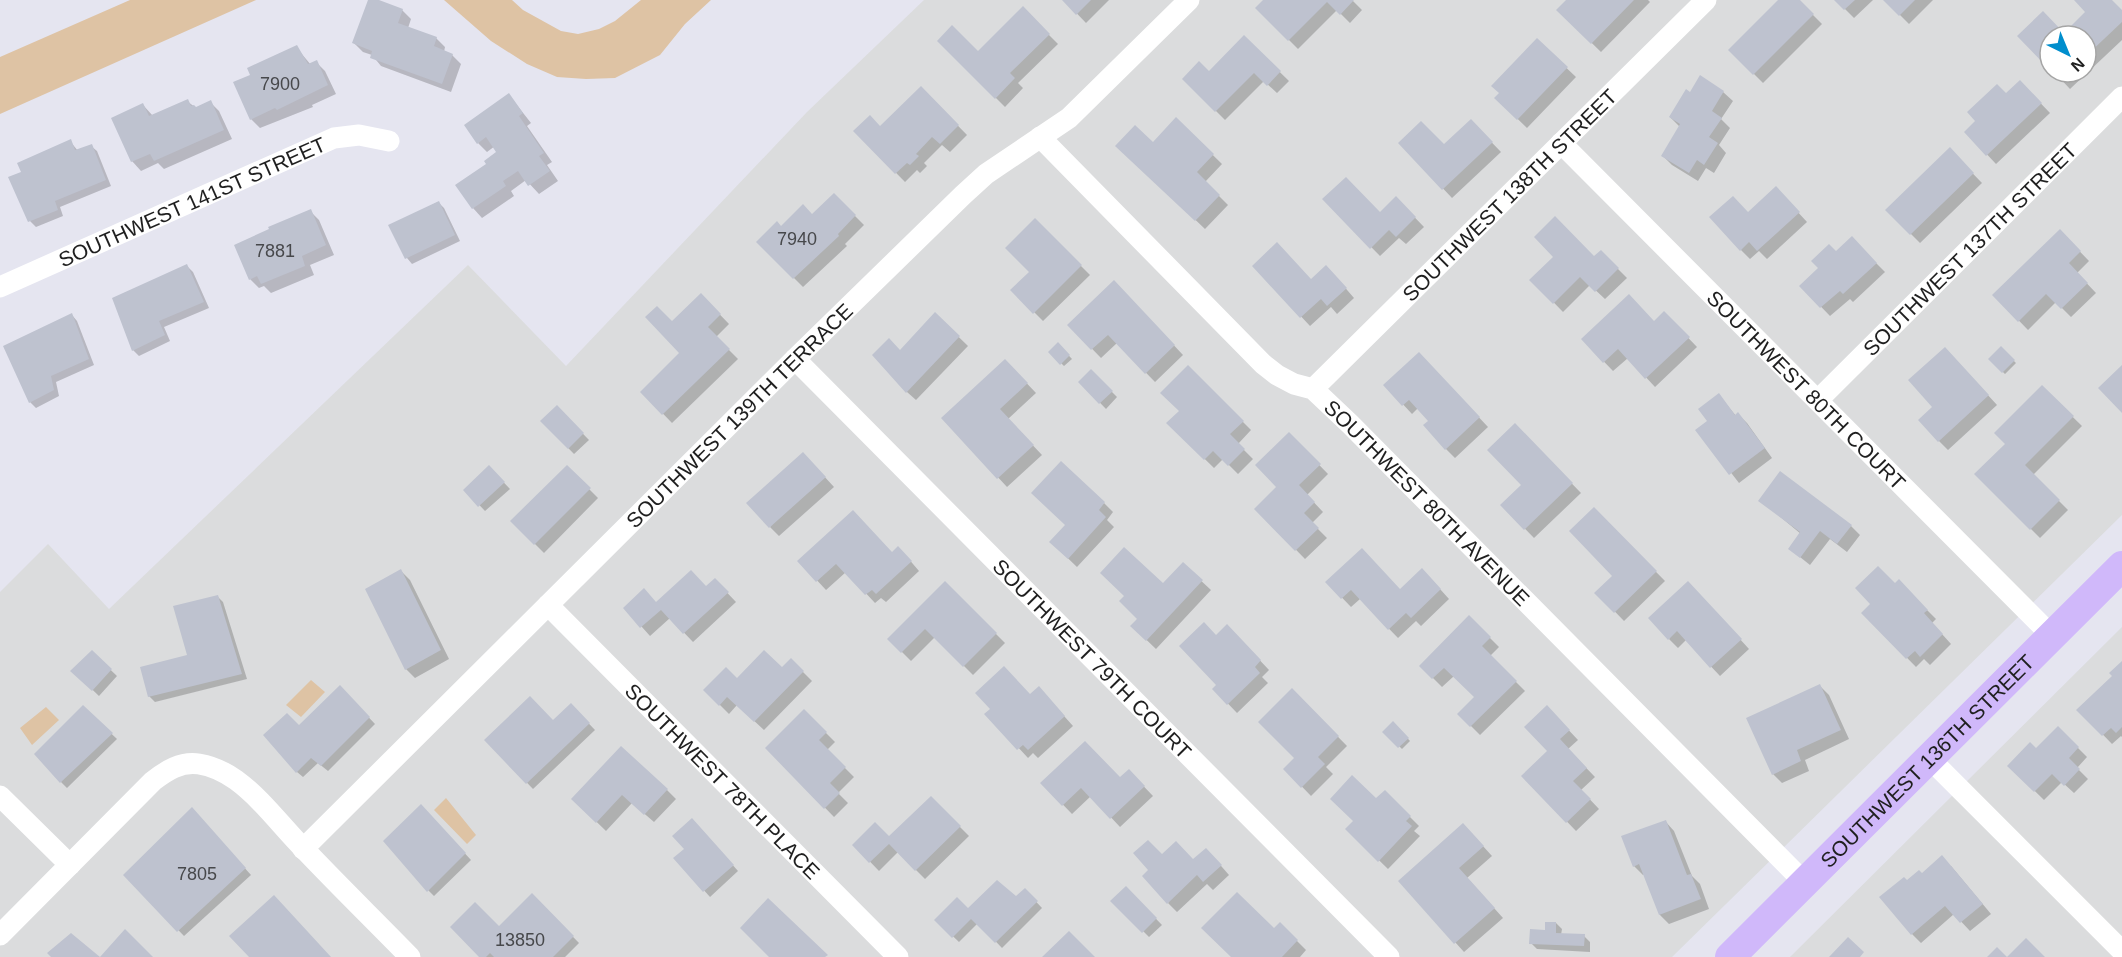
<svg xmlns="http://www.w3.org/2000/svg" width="2122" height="957" viewBox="0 0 2122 957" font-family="Arial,sans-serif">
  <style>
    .residential { fill: #dbdcdd; fill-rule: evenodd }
    .water { fill: #dec3a4 }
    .shadow { fill: #0003 }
    .building { fill: #bec2cf }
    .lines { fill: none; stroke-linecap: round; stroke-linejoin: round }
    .street { stroke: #fff; stroke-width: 21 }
    .secondary { stroke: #d0b8fa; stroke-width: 30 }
    .labels { text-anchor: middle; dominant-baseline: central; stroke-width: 4.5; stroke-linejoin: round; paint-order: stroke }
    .number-label { font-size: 18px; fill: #47484b }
    .street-label { font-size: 21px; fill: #1f1f1f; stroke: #fff }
  </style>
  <rect width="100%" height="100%" fill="#e5e5f0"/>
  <path class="residential" d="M924 0H2122V515L1672 957H0V592L48 544 109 609 468 265 566 366 807 112ZM2050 36H2086V72H2050Z
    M2122 627V957H1790Z"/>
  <path class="water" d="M130 0H256L0 114V57Z
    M444 0H512L523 10 561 31 578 34 599 29 615 21 641 0H711L685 24 660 55 615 78 586 79 557 77 527 64 491 41Z
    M311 680 325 692 301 717 286 705Z
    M46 707 59 720 32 745 20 728Z
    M446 798 476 835 467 844 434 810Z"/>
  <path class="shadow" d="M370 0 402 10 411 19 408 28 436 38 445 47 444 52 452 55 461 64 451 92 381 66 372 55 363 52 354 43Z
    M1064 0H1109L1086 23Z
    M1265 0H1352L1362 10 1350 23 1337 10 1298 49 1257 8Z
    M1568 0H1648L1650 2 1601 52 1558 10Z
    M1780 0H1798L1822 24 1763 83 1730 50Z
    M1836 0H1873L1854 18Z
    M1885 0H1933L1909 24Z
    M2076 0H2111L2122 12V40L2070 89 2054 72H2086V36H2050V68L2019 36 2064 35 2087 12Z
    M1023 9 1058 44 1018 83 1023 88 1005 107 939 41 978 53Z
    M1244 37 1289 81 1277 93 1264 81 1225 120 1184 79 1209 73Z
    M1537 40 1576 77 1527 128 1496 98Z
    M296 47 311 65 316 62 325 71 336 94 312 105 313 107 260 128 251 119 252 75Z
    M1700 78 1723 92 1733 101 1721 119 1730 128 1719 145 1726 153 1714 173 1706 168 1698 181 1672 165 1663 156 1680 127 1670 117 1690 94Z
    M921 88 967 135 950 152 942 145 924 163 927 166 920 173 917 170 905 182 855 131 880 128Z
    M2029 91 2050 113 1996 164 1966 132 2006 95Z
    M509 95 531 123 527 126 552 162 547 165 558 181 539 194 526 180 511 191 514 196 482 218 473 208 488 164 499 152 495 146 487 152 478 143Z
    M187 101 196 108 210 102 219 111 232 139 164 169 158 163 141 171 132 161 143 105 153 116Z
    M1176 119 1222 164 1205 182 1228 205 1205 229 1118 146 1153 144Z
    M1471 121 1501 152 1452 198 1400 143 1444 146Z
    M70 141 78 151 91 146 97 151 111 186 60 207 63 216 36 227 30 221 10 178 23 173Z
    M1950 150 1982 183 1920 243 1887 210Z
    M834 195 864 225 845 244 847 246 803 287 758 242 781 228 812 216Z
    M1784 197 1807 222 1767 259 1759 251 1750 259 1741 250 1748 213Z
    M1396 198 1424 227 1406 244 1399 238 1380 256 1325 200 1380 214Z
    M438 202 444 208 460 241 412 264 407 258 390 226Z
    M310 211 319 220 334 255 310 265 314 275 271 293 264 286 259 288 250 279Z
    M1035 220 1090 275 1043 321 1012 290 1031 272Z
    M2060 231 2089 261 2077 273 2096 293 2071 317 2056 302 2028 330 1994 295Z
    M1861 248 1885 272 1853 302 1850 299 1830 316 1801 286 1837 253Z
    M1601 252 1627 278 1605 299 1590 285 1563 312 1532 280 1594 258Z
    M187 266 193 272 209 308 164 327 170 341 139 356 133 350Z
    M1254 266 1311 281 1335 276 1354 298 1337 314 1331 307 1310 326Z
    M1123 291 1183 355 1155 382 1117 343 1101 358 1069 325Z
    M701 295 729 324 716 337 738 359 672 423 642 392 682 353 672 323Z
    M935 314 968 346 916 400 907 392 900 352Z
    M72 315 77 321 94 365 56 382 59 396 36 408 30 402Z
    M1654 322H1673L1697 347 1655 387 1628 358 1613 371 1583 340Z
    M1058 344 1072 359 1064 366 1050 352Z
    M2001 348 2016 363 2005 374 1990 359Z
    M1954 358 1997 405 1948 450 1939 441 1934 407Z
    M1428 363 1488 427 1455 458 1446 449 1430 421 1418 408 1412 414 1385 385Z
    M1188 367 1251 430 1238 444 1253 459 1238 474 1223 459 1214 468 1168 423 1181 411Z
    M1014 370 1036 393 1008 419 1042 455 1007 487 943 418Z
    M1091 371 1117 397 1106 409 1080 382Z
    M2042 387 2082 426 2033 475 2068 510 2040 538 1976 474 2007 444Z
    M1719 395 1736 416 1738 414 1747 423 1772 458 1739 483 1698 430 1709 421Z
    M557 407 589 440 574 454 542 421Z
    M1515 425 1581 493 1534 538 1502 505 1523 485Z
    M1289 434 1328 474 1307 495 1323 512 1312 523 1327 538 1305 559 1256 509 1278 487Z
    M812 463 834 487 779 536 770 527Z
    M489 467 510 489 485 511 465 490Z
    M567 467 598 498 544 553 512 521Z
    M1760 500 1851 526 1860 535 1847 552 1830 539 1810 565 1790 549 1801 534Z
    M1104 503 1113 512 1107 520 1114 527 1077 567 1051 542Z
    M1594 509 1665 581 1624 621 1597 593 1615 576Z
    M892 554 907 557 919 571 886 602 881 598 875 603 846 572 826 590 799 561Z
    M1183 564 1211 590 1156 649 1132 626 1163 585Z
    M401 571 410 580 449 659 415 678 406 669Z
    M1431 579 1449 599 1421 626 1416 621 1398 638 1360 599 1351 607 1327 582 1400 591Z
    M715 580 736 602 693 642 670 618 650 636 625 608 657 603 706 587Z
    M945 583 1005 643 973 675 935 637 911 661 889 639Z
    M1895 585 1908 591 1936 619 1932 623 1951 644 1930 665 1924 659 1916 667 1863 613Z
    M1697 592 1749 649 1720 676 1686 640 1678 648 1669 639Z
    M217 596 223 602 247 679 155 702 149 696 189 656Z
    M1469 617 1499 647 1490 656 1525 691 1480 735 1459 714 1476 698 1454 676 1442 687 1421 666Z
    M1236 635 1269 670 1262 677 1268 683 1237 713 1214 689 1218 685 1216 637Z
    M92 652 117 676 99 696 73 671Z
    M791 660 812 681 764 730 737 705 729 714 705 690 737 680 782 669Z
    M2122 663V737L2121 736 2112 744 2079 710 2114 676Z
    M1820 686 1829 695 1849 739 1805 760 1809 771 1782 783 1773 774Z
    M340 687 375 724 328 771 318 763 303 777 297 772 299 727Z
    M1292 690 1347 746 1326 767 1333 774 1311 796 1285 769 1296 758Z
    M1030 696 1047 697 1073 726 1038 758 1033 753 1028 758 987 714Z
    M571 705 595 730 533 789 486 740 553 722Z
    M83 707 117 739 67 788 61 782Z
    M1547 707 1578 740 1568 749 1595 777 1581 790 1599 809 1576 831 1523 776 1549 752Z
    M804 711 835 742 827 750 854 777 838 793 848 803 834 817 767 748Z
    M1393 723 1410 741 1402 749 1385 732Z
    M2058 728 2087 757 2077 768 2088 779 2074 793 2062 782 2044 800 2009 766 2036 750Z
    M1129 771 1153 796 1120 827 1091 796 1072 814 1042 783 1120 779Z
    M667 790 676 799 654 822 632 803 606 831 573 799Z
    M1385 792 1419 826 1414 831 1420 836 1388 869 1347 829Z
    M931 798 969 836 925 879 898 852 879 871 854 845 889 839Z
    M421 806 471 860 434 896 428 890Z
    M197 815 251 875 184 936 125 875Z
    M1665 821 1674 831 1692 876 1700 884 1709 909 1669 924 1660 915 1645 874 1643 875 1634 866Z
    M698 826 738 871 710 897 675 858 686 849Z
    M1472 834 1492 856 1467 878 1503 918 1464 952 1400 881Z
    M1215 859 1229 875 1213 890 1207 884 1177 912 1168 903 1194 861Z
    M1951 866 1991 914 1970 931 1954 914 1921 943 1912 934 1907 882 1922 874Z
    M1126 888 1162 925 1149 937 1113 901Z
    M1025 890 1042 908 1002 948 978 923 959 942 936 920 1016 899Z
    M532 895 579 943 565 957H481L499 928Z
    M1556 923 1562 929 1561 935 1584 936 1590 942V952L1537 949 1531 943Z
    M1280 924 1306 950 1300 957H1233L1274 930Z"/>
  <path class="building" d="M368 0H379L403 9 398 23 437 37 434 46 453 54 442 84 370 58 372 51 352 43Z
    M1062 0H1091L1076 15Z
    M1263 0H1354L1340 15 1327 2 1288 41 1255 8Z
    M1566 0H1634L1591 44 1556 10Z
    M1778 0H1800L1814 14 1753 75 1728 50Z
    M1834 0H1855L1844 10Z
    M1883 0H1915L1899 16Z
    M2074 0H2112L2122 10V22L2086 56V36H2050V70L2017 36 2043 11 2064 33 2085 12Z
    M1023 6 1050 34 1010 73 1015 78 995 99 937 41 952 25 978 51Z
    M1244 35 1281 71 1267 86 1254 73 1215 112 1182 79 1199 61 1209 71Z
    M1537 38 1568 67 1517 120 1494 98 1499 93 1491 86Z
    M297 45 308 64 317 60 328 85 277 110 275 108 250 120 233 82 250 75 247 68Z
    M1700 75 1724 91 1712 111 1722 118 1709 137 1718 143 1704 165 1697 160 1689 173 1661 156 1680 124 1669 117 1686 89 1690 92Z
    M2020 80 2042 103 1986 156 1964 132 1975 121 1967 112 1997 84 2006 93Z
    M921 86 959 125 940 144 932 137 916 154 919 156 910 165 907 163 895 174 853 131 870 115 880 126Z
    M509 93 523 113 519 116 544 153 539 156 550 171 528 186 518 171 503 181 506 186 472 209 455 185 486 164 484 161 496 152 486 137 477 144 464 125Z
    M188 99 191 106 194 105 196 107 211 100 224 130 154 161 150 154 131 162 111 118 143 103 149 116Z
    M1176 117 1214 154 1197 172 1220 195 1195 221 1115 146 1135 125 1153 142Z
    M1471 119 1493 142 1442 190 1398 143 1421 121 1444 144Z
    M71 139 75 150 92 144 106 180 55 201 58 210 28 222 8 177 21 172 17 163Z
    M1950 147 1974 173 1910 235 1885 210Z
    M1346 177 1380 212 1396 196 1416 217 1396 237 1389 230 1370 249 1322 199Z
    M1776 186 1800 212 1757 251 1749 242 1740 251 1709 217 1733 196 1748 212Z
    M834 193 856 215 838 234 839 236 793 279 756 242 777 221 781 226 803 204 812 214Z
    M439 201 455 235 405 259 388 225Z
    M311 209 326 245 302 256 305 266 261 284 257 276 249 280 234 245 269 229 268 227Z
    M1555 216 1594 256 1601 250 1619 268 1595 292 1580 277 1553 304 1529 280 1553 257 1534 237Z
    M1035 218 1082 265 1033 314 1010 290 1029 272 1005 248Z
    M2060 229 2081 251 2069 263 2088 283 2061 309 2046 294 2018 322 1992 295Z
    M1852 236 1877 263 1843 294 1840 291 1820 308 1799 286 1818 268 1811 261 1829 244 1836 251Z
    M1277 242 1311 279 1326 265 1347 288 1327 306 1321 299 1300 318 1252 266Z
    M187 264 204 302 159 321 165 335 132 351 112 298Z
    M1114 280 1175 345 1145 374 1108 335 1091 350 1067 325Z
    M701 293 721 314 708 327 730 349 662 415 640 392 679 353 645 317 657 306 672 321Z
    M1629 294 1654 321 1664 311 1690 337 1645 379 1618 349 1603 363 1581 339Z
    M935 312 960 336 906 393 872 355 889 338 900 350Z
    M72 313 89 359 51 376 54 390 29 403 3 346Z
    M1058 342 1070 355 1060 365 1048 352Z
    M2001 346 2015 360 2002 373 1988 359Z
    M1945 347 1989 395 1938 442 1918 420 1932 407 1908 380Z
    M1419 352 1480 417 1445 450 1423 425 1428 421 1409 400 1402 406 1383 385Z
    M1005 359 1028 383 1000 409 1034 445 997 479 941 418Z
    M1188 365 1244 421 1230 434 1245 449 1228 466 1213 451 1204 460 1166 423 1179 411 1160 393Z
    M2122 365V413L2098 388Z
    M1091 369 1113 391 1099 404 1078 382Z
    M2042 385 2074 416 2025 465 2060 500 2030 530 1974 474 2005 444 1994 433Z
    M1719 393 1735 415 1738 412 1765 448 1729 475 1695 430 1707 421 1698 409Z
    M557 405 584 433 568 449 540 421Z
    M1515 423 1573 483 1524 530 1500 505 1521 485 1487 450Z
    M1289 432 1321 464 1299 485 1315 502 1304 513 1319 528 1295 551 1254 509 1276 487 1255 465Z
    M803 452 826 477 769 528 746 503Z
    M1061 461 1105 502 1099 510 1106 517 1068 559 1049 542 1065 525 1031 493Z
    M489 465 505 482 478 507 463 490Z
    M567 465 591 488 534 545 510 521Z
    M1780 471 1852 525 1837 544 1820 531 1800 558 1788 549 1800 532 1758 501Z
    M1594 507 1657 571 1614 613 1594 593 1612 576 1569 531Z
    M853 510 892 552 898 546 912 561 876 594 872 590 865 595 836 564 816 582 797 561Z
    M1124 547 1163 583 1183 562 1203 580 1146 641 1130 626 1137 619 1119 601 1124 596 1100 573Z
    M1362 548 1400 589 1422 568 1441 589 1411 618 1406 613 1388 630 1351 590 1341 599 1325 582Z
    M1878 566 1895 583 1899 579 1928 610 1924 613 1943 634 1920 657 1915 651 1906 659 1861 613 1870 604 1855 588Z
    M401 569 441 650 405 670 365 589Z
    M691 570 706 586 715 578 729 592 683 634 661 610 640 628 623 608 644 588 656 602Z
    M945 581 997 633 963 667 925 629 901 653 887 639Z
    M1688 581 1742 639 1710 668 1677 631 1668 640 1648 618Z
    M218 595 242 674 148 697 140 667 187 655 173 606Z
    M1469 615 1491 637 1482 646 1517 681 1470 727 1457 714 1474 697 1444 668 1432 679 1419 666Z
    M1204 622 1216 635 1227 624 1261 660 1255 667 1260 673 1227 705 1212 689 1216 685 1179 646Z
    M92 650 112 669 92 691 70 671Z
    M764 650 782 667 791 658 804 671 754 722 727 697 719 706 703 690 726 667 737 678Z
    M2122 661V727L2116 733 2111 728 2102 736 2076 710 2112 676 2109 673Z
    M1004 666 1030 694 1039 686 1065 716 1028 750 1023 745 1017 750 984 714 990 709 975 693Z
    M1820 684 1841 730 1797 750 1801 761 1772 775 1746 718Z
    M340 685 370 717 321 766 311 758 296 773 263 735 287 713 299 725Z
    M1292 688 1339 736 1318 757 1325 764 1301 788 1283 769 1294 758 1258 722Z
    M530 696 553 720 571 703 590 723 526 784 484 740Z
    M83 705 113 733 60 783 34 754Z
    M1547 705 1570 730 1560 739 1587 768 1573 781 1591 799 1566 823 1521 776 1547 751 1524 727Z
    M804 709 827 732 819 740 846 767 830 783 840 793 824 809 765 748Z
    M1393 721 1409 738 1398 748 1382 732Z
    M2058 726 2079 747 2069 758 2080 769 2064 786 2052 774 2034 792 2007 766 2030 742 2036 748Z
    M1085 741 1120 777 1129 769 1145 786 1110 819 1081 788 1062 806 1040 783Z
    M621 746 668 789 644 815 622 795 596 823 571 799Z
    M1352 775 1376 798 1385 790 1411 816 1406 821 1412 826 1378 862 1345 829 1353 821 1330 799Z
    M931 796 961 826 915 871 889 844 869 863 852 845 875 822 889 836Z
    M421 804 466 853 427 892 383 841Z
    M192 807 246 868 177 932 123 875Z
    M692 818 734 865 703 892 673 858 684 849 672 836Z
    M1666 820 1687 875 1691 874 1701 899 1659 915 1639 864 1633 867 1621 836Z
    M1463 823 1484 846 1459 868 1495 908 1454 944 1398 881Z
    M1148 840 1162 854 1176 841 1193 859 1206 848 1222 865 1203 882 1197 875 1167 904 1142 876 1148 870 1133 853Z
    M1942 855 1983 904 1960 923 1945 906 1911 935 1879 897 1904 877 1907 880 1919 870 1922 873Z
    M997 880 1016 896 1025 888 1038 901 995 943 971 919 952 938 934 920 957 897 968 908Z
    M1126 886 1157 918 1142 933 1110 901Z
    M1237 892 1274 928 1280 922 1298 940 1282 957H1231L1201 928Z
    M532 893 574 936 553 957H494L490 953 486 957H479L450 927 475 902 499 926Z
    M274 895 331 957H249L229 936Z
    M768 898 828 955 825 957H769L740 928Z
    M1545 922H1556V933L1585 934 1584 946 1529 944 1530 929 1545 930Z
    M125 929 153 957H51L47 953 71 933 100 957Z
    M1069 931 1095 957H1042Z
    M1848 937 1864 952 1860 957H1829Z
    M2026 938 2045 957H1987L1997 947 2007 957Z"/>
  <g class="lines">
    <g class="street">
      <path id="s1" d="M1040 137 1263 364 1277 375 1294 384 1313 389 1350 424 1805 883"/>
      <path id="s2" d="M1561 143 2052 636"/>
      <path id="s3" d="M0 287 334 138 359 135 389 141"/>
      <path id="s4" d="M795 359 1389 957"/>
      <path id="s5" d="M1313 389 1706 0"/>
      <path id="s6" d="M1818 400 2122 97"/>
      <path id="s7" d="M548 605 898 957"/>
      <path d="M1929 758 2122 951"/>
      <path d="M0 796 70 865"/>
      <path id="s8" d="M303 849 795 359 963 195 986 174 1069 118 1189 0"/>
      <path d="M0 935 153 781C166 771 181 761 199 764 212 766 226 773 236 780 262 799 282 827 304 849 339 886 375 921 410 957"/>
    </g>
    <path class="secondary" id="s9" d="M1730 957 2122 566"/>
  </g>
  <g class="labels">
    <g class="number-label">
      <text x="280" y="84">7900</text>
      <text x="797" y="239">7940</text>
      <text x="275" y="251">7881</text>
      <text x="197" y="874">7805</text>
      <text x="520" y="940">13850</text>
    </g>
    <g class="street-label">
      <text stroke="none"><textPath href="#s5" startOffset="276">SOUTHWEST 138TH STREET</textPath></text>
      <text stroke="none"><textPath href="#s3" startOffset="210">SOUTHWEST 141ST STREET</textPath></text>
      <text stroke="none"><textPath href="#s6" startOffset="214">SOUTHWEST 137TH STREET</textPath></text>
      <text stroke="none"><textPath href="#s2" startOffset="348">SOUTHWEST 80TH COURT</textPath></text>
      <text stroke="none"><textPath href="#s8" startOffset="615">SOUTHWEST 139TH TERRACE</textPath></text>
      <text stroke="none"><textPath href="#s1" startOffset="536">SOUTHWEST 80TH AVENUE</textPath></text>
      <text stroke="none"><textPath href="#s4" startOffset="422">SOUTHWEST 79TH COURT</textPath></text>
      <text stroke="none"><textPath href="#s9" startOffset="278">SOUTHWEST 136TH STREET</textPath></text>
      <text stroke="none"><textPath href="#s7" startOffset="248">SOUTHWEST 78TH PLACE</textPath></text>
    </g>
  </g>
  <g transform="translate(2068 54) rotate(137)"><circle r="28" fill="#ffffff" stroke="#a5a5a5" stroke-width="1.5"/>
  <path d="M0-4.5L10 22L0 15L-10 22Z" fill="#008ecd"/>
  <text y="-9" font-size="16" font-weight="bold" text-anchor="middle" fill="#1f1f1f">N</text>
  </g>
</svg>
